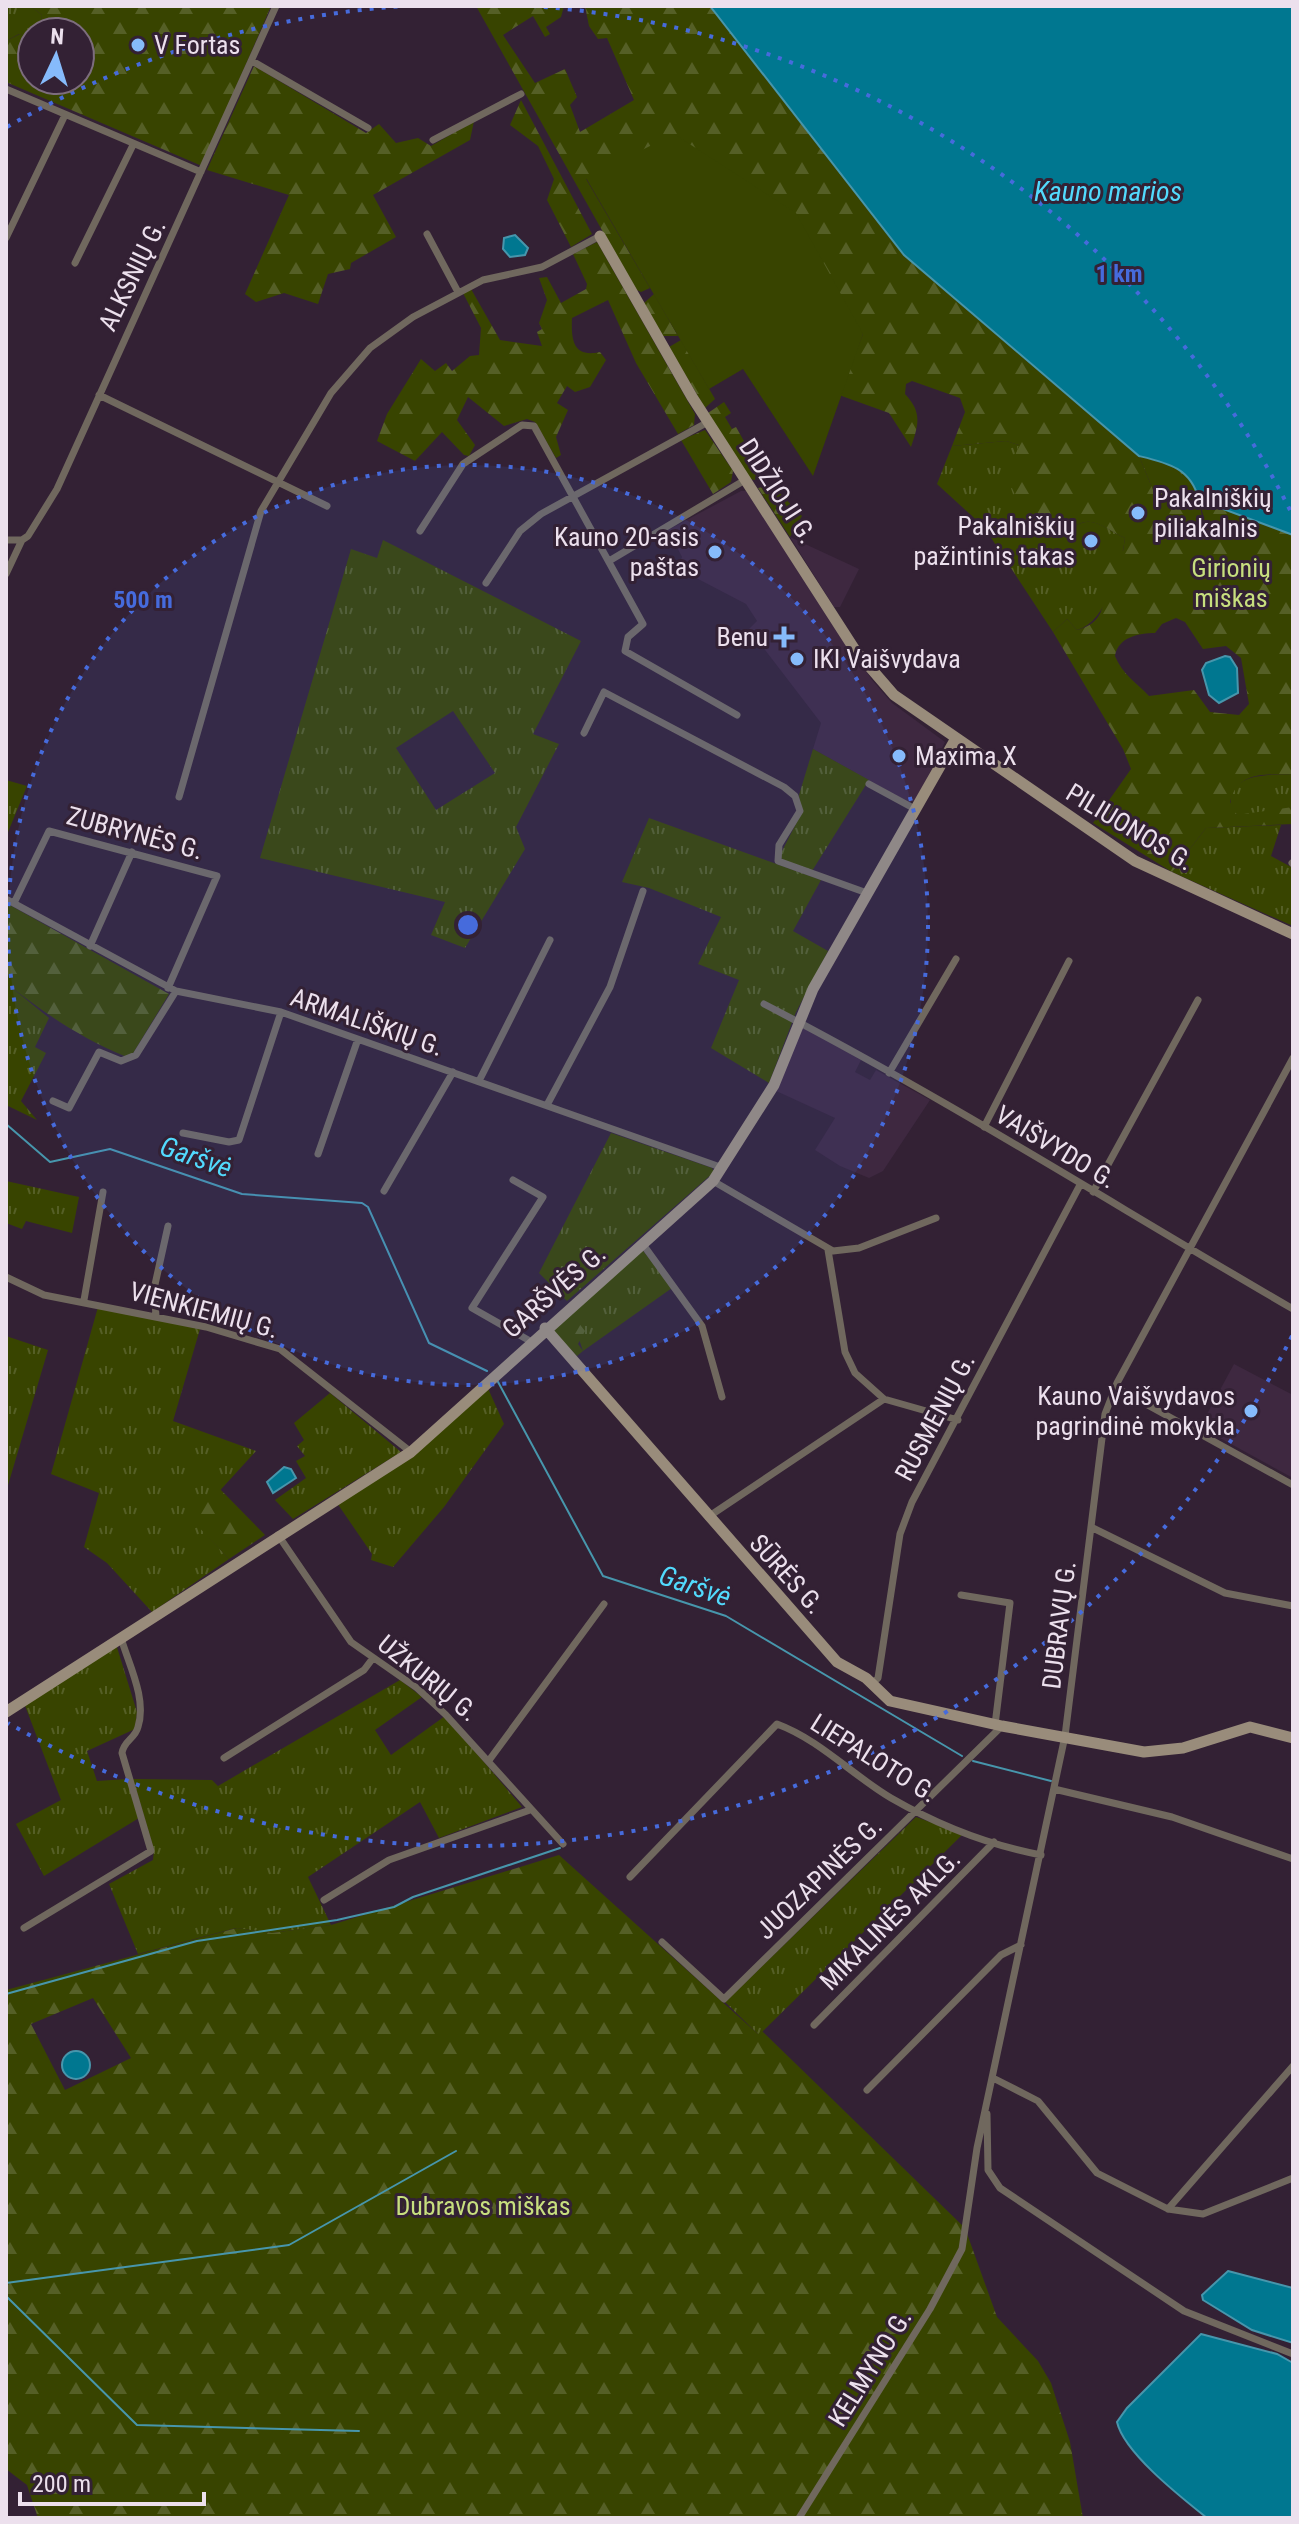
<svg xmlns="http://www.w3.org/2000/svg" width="1299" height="2524" viewBox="0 0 1299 2524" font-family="'Roboto Condensed',sans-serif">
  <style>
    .built { fill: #3e2840 }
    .grass { fill: url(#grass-tufts); fill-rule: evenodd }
    .forest { fill: url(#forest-firs); fill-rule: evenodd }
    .garden { fill: #384400 }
    .water { fill: #007790; stroke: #4796ac; stroke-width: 2 }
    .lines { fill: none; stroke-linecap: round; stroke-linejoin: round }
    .stream { stroke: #4796ac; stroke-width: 2 }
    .street { stroke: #70685e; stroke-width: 7 }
    .secondary { stroke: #998c7b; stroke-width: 11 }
    .ring { fill: none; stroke: #466bdc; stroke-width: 4; stroke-dasharray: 4 8 }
    .poi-dot { fill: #86bbfb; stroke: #332134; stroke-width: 3 }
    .labels { text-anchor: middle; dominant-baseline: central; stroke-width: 6; stroke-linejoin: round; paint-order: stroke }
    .poi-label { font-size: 26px; fill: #ece0ed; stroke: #332134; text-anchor: start }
    .street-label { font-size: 26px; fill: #ece0ed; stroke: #332134 }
    .park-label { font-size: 26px; fill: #c7df7e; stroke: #332134 }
    .water-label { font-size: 28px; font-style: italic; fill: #52dafd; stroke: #332134 }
    .centre { fill: #466bdc; stroke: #332134; stroke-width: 4 }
    .ring-label { font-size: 24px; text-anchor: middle; font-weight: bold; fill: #466bdc; stroke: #332134; stroke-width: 6; stroke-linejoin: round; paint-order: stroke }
  </style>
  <defs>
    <pattern id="grass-tufts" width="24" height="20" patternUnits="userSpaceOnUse" patternTransform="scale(2)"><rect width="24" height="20" fill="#384400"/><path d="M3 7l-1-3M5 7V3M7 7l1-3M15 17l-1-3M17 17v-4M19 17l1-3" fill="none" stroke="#555f26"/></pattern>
    <pattern id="forest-firs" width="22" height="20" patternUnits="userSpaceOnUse" patternTransform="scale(2)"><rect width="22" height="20" fill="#384400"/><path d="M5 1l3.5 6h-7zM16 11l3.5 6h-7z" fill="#555f26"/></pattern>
  </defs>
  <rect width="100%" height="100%" fill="#332134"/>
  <path class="built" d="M741 491H746L872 680 892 703 945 742 916 801 908 802 813 749 821 723 749 629 757 621 746 604 677 568 682 557 668 530Z
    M790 537 859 569 840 607H834Z
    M801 1029H808L861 1060 855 1072 870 1080 876 1070 930 1100 883 1171 869 1178 840 1166 815 1150 835 1118 774 1090Z
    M1234 1364 1293 1395V1478L1200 1427Z"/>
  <path class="grass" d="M6 6H30L42 15 40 32H32V37L19 34 6 41Z
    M1006 441 1019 445 1065 533C1092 511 1099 526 1125 538 1121 566 1107 622 1077 630L1067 619 1053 632 984 527 937 484 952 446Z
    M1139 456C1176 465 1191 467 1200 506 1202 517 1204 520 1200 531L1195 532 1190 507 1176 505 1153 490Z
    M383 540 581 641 533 734 559 744 516 827 525 849 465 948 431 935 445 902 260 858 351 549 377 558ZM453 711 495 773 436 810 396 748Z
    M813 749 869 780 812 871 783 862 780 855 801 814 799 795Z
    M1293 774V807L1252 816 1237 815 1231 809C1226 772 1268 775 1293 774Z
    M6 780 27 786 6 837Z
    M649 818 821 880 793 931 828 951 796 1012 769 1083 711 1048 739 980 698 964 721 917 649 888 622 882Z
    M1281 825 1271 856 1293 868V926L1172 872 1206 828Z
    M6 983 49 1018 35 1047 46 1053 21 1101 37 1120 6 1105Z
    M611 1133 712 1168 714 1172 567 1301 539 1273Z
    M6 1181 79 1197 72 1233 26 1221 22 1229 6 1223Z
    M641 1248 672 1288 583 1351 570 1312Z
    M98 1307 200 1329 173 1421 256 1451 193 1520 229 1559 152 1612 107 1563 84 1547 99 1493 51 1474Z
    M6 1336 48 1350 6 1492Z
    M486 1384 504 1424 444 1507 393 1567 371 1560 372 1554 337 1503 401 1464Z
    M330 1393 401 1452 293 1519 275 1500 306 1478 296 1461 305 1456 297 1446 304 1440 294 1423Z
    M116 1644 137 1712 135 1729 87 1751 97 1781 127 1779 139 1818 44 1876 16 1824 61 1800 24 1703Z
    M400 1680 422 1697 375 1730 391 1755 445 1716 522 1807 439 1838 420 1802 308 1877 331 1925 272 1933 236 1928 138 1954 109 1884 153 1860 154 1850 133 1779 212 1780 218 1786Z
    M916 1817 963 1834 759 2035 725 2002Z"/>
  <path class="forest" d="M30 6H271L202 166 6 82V41L20 34 32 37V80H80V32H40L42 15Z
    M476 6H564L561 17 546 27 550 34 545 37 533 16 503 35 535 83 565 69 577 97 570 105 580 132 634 100 607 38 598 39 589 26 585 6H710L904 255 1139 456 1153 490 1194 511 1195 532 1200 531 1204 518 1199 500 1293 535V774C1267 775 1238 770 1230 802L1237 815 1293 807V824L1206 828 1172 872 1093 823 1131 769 1123 749 1053 632 1067 619 1077 630C1110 622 1106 592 1099 567L1106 562 1111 549 1123 551 1125 538C1099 526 1091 511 1065 533L1038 527 1016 497 1007 477 1019 445 1006 441 952 446 965 412 960 398 912 381 906 384 905 394C922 412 919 424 911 447L889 413 839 395 863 334 586 179 650 288 641 292 635 289ZM1176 618 1185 622 1203 649 1226 646 1241 658 1249 704 1239 715 1210 712 1194 690 1149 696C1137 683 1122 674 1115 656 1118 637 1139 633 1155 633L1162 624Z
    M254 66 366 133 379 124 396 143 418 138 431 146 474 121 470 140 373 195 396 237 351 263 350 269 328 274 318 304 284 293 256 302 245 294 289 195 207 170Z
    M521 100 592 234 571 247 547 200 554 179 538 146 510 125Z
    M597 242 695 414 694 425 678 434 636 363 608 300 572 318C571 340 573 358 600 352L606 360 590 387 575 392 567 386 557 403 568 410 556 437 561 455 556 458 535 422 527 419 504 426 468 397 457 420 475 445 469 456 464 455 442 432 415 461 377 441 387 414 421 359 435 371 446 363 452 371 470 356 479 355 481 328 463 293 471 289 500 340 542 346 537 332 542 329 539 323 547 300 539 278 547 277 561 303 586 289 587 284 573 254Z
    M654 294 678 336H663L644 303Z
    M681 340 715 399 705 408 669 347Z
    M724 402 731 413 725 417 732 429 736 427 758 466 755 480 750 479 708 413Z
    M705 430 733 471 731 482 713 494 681 440Z
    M772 485 802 516 790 537 758 488Z
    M6 903 169 994 132 1055 127 1057C82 1039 44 1013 6 983Z
    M570 1312 585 1331 578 1344 583 1351 577 1356 553 1332Z
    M218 1487 265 1535 229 1559 192 1520Z
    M559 1855 758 2034 762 2031 965 2228 997 2317 1038 2361 1051 2383 1070 2442 1083 2518H38L27 2485 6 2469V1990L237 1928 272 1933 331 1925ZM93 1998 131 2058 65 2090 31 2024Z"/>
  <path class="garden" d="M674 134 796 213 863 334 813 476 743 369 709 389 586 178Z"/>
  <path class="water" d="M710 6H1293V535L1199 500C1191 468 1168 463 1139 456L904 255Z
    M515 235 528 248 525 255 510 257 503 249 504 238Z
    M1225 656 1230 657 1237 668 1238 693 1219 703 1209 695 1202 670 1206 663Z
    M284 1467 291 1469 296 1478 273 1493 267 1482Z
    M62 2065a14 14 0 1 1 28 0a14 14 0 1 1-28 0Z
    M1228 2271 1293 2288V2343L1252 2330 1203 2300 1202 2295Z
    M1201 2334 1277 2354 1293 2363V2518H1207C1182 2498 1124 2453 1117 2422L1127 2408Z"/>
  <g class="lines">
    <path class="stream" d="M6 1124 50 1162 110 1149 242 1194 362 1203 368 1207 429 1343 487 1371
      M497 1380 603 1576 726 1616 962 1756
      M973 1761 1051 1781
      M6 1994 197 1941 337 1920 394 1907 413 1897 560 1848
      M6 2283 289 2245 456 2151
      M6 2296 137 2425 359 2431"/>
    <path class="street" d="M252 61 368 128
      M6 89 201 172
      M433 140 521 94
      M427 234 458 292
      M6 238 65 115
      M75 263 133 145
      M99 395 327 506
      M420 531 463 464 522 425 534 426 643 624 628 637 625 651 737 715
      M6 540H22L28 536 57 489 276 6
      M609 561 745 480
      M6 574 22 540
      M486 583 520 531 541 514 708 422
      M584 733 604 692 784 787 795 796 800 811 779 845 778 861 867 893
      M869 784 915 809
      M179 797 261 511 331 393 370 348 413 317 483 280 542 267 600 236
      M1292 863 1293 864
      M6 899 176 991 281 1012 723 1168
      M14 903 49 831 217 876 168 988
      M90 946 132 852
      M764 1004C944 1097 1117 1207 1293 1309
      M889 1073 956 959
      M479 1081 550 940
      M53 1101 69 1108 99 1052 121 1061 136 1055 176 991
      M547 1105 610 987 643 891
      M984 1127 1069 961
      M183 1133 229 1142 239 1140 281 1012
      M318 1154 358 1039
      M513 1180 543 1197 472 1308 530 1341
      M713 1181 833 1251 859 1248 936 1218
      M384 1191 453 1072
      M1093 1192 1198 1000
      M642 1243 702 1326 722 1397
      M828 1250 845 1352 855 1373 884 1399 958 1420
      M6 1277 44 1295 206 1327 280 1349 411 1452
      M84 1300 103 1192
      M156 1316 154 1289 168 1226
      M1115 1387 1293 1485
      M708 1517 884 1399
      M1091 1527 1225 1593 1293 1606
      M278 1535 351 1642 417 1688 446 1715 563 1844
      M961 1595 1010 1603 995 1725
      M873 1683 878 1678 900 1534 912 1502 1080 1185
      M224 1758 364 1670 373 1658
      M490 1759 604 1604
      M1054 1789 1172 1817 1293 1859
      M630 1877 777 1724C820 1740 852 1775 891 1798 936 1824 989 1845 1041 1855
      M324 1900 389 1860 530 1810
      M24 1928 151 1851 122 1753C124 1740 135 1739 138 1727 147 1699 129 1665 121 1638
      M662 1942 724 1999 1002 1726
      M814 2025 994 1842
      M993 2078 1038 2101 1097 2173 1168 2209 1203 2214 1293 2178
      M867 2090 1001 1955 1021 1945
      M987 2114 988 2170 1000 2188 1184 2311 1293 2354
      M1168 2209 1293 2066
      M799 2518 930 2309 962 2249 977 2148 1065 1736 1105 1414 1117 1383 1293 1058"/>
    <path class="secondary" d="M600 236 692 397 855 650 894 695 1135 861 1293 934
      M545 1328 837 1662 866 1678 890 1701 1002 1726 1144 1752 1183 1748 1250 1727 1293 1738
      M6 1712 411 1452 713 1181 774 1085 813 989 955 740"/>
  </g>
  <circle cx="468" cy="925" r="460" fill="#466bdc" fill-opacity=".12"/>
  <g class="ring">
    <circle cx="468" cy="925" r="460"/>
    <path d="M1292 1336A921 921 0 0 1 8 1723M7 127A921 921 0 0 1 404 6M532 6A921 921 0 0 1 1292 514"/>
  </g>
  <g class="poi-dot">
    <circle cx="138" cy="45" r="8"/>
    <circle cx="1138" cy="513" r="8"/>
    <circle cx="1091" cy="541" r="8"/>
    <circle cx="715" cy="552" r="8"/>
    <path d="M780 625h8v8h8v8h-8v8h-8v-8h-8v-8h8z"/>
    <circle cx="797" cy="659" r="8"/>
    <circle cx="899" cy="756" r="8"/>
    <circle cx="1251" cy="1411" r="8"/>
  </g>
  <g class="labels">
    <g class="poi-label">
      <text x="154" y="45">V Fortas</text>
      <text x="1154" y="498">Pakalniškių<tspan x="1154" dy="30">piliakalnis</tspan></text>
      <text x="1075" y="526" text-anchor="end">Pakalniškių<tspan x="1075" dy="30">pažintinis takas</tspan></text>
      <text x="699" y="537" text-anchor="end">Kauno 20-asis<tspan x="699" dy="30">paštas</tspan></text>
      <text x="768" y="637" text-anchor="end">Benu</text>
      <text x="813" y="659">IKI Vaišvydava</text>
      <text x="915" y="756">Maxima X</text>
      <text x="1235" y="1396" text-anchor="end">Kauno Vaišvydavos<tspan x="1235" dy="30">pagrindinė mokykla</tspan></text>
    </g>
    <g class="street-label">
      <text transform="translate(132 275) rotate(-64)">ALKSNIŲ G.</text>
      <text transform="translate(778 491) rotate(57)">DIDŽIOJI G.</text>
      <text transform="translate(1130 827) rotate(31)">PILIUONOS G.</text>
      <text transform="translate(135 833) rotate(15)">ZUBRYNĖS G.</text>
      <text transform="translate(367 1022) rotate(19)">ARMALIŠKIŲ G.</text>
      <text transform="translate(1056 1147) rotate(31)">VAIŠVYDO G.</text>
      <text transform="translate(554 1291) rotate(-41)">GARŠVĖS G.</text>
      <text transform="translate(204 1310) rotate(15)">VIENKIEMIŲ G.</text>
      <text transform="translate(935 1417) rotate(-62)">RUSMENIŲ G.</text>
      <text transform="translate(787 1574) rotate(48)">SŪRĖS G.</text>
      <text transform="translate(1059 1625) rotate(-83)">DUBRAVŲ G.</text>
      <text transform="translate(428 1678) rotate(39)">UŽKURIŲ G.</text>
      <text transform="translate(874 1758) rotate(32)">LIEPALOTO G.</text>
      <text transform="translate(819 1878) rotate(-44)">JUOZAPINĖS G.</text>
      <text transform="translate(890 1920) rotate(-45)">MIKALINĖS AKLG.</text>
      <text transform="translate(870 2368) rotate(-58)">KELMYNO G.</text>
    </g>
    <g class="park-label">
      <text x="1231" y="568">Girionių<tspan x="1231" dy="30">miškas</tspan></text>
      <text x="483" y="2206">Dubravos miškas</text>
    </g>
    <g class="water-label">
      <text x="1108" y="191">Kauno marios</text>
      <text transform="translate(196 1157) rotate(19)">Garšvė</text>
      <text transform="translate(695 1586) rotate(19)">Garšvė</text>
    </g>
  </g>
  <circle cx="468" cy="925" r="12" class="centre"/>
  <g class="ring-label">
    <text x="1119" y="282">1 km</text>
    <text x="143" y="608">500 m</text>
  </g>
  <rect width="1299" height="2524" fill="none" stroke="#ece0ed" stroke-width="16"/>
  <g transform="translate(56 56) rotate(4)"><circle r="38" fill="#332134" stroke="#7d6d7e" stroke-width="2"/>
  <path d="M0-6L14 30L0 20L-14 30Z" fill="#86bbfb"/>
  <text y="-12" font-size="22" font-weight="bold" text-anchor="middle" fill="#ece0ed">N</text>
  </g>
  <path d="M20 2492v12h184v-12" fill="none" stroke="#ece0ed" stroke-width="4"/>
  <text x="32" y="2492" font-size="24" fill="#ece0ed" stroke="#332134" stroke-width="6" paint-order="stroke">200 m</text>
</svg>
